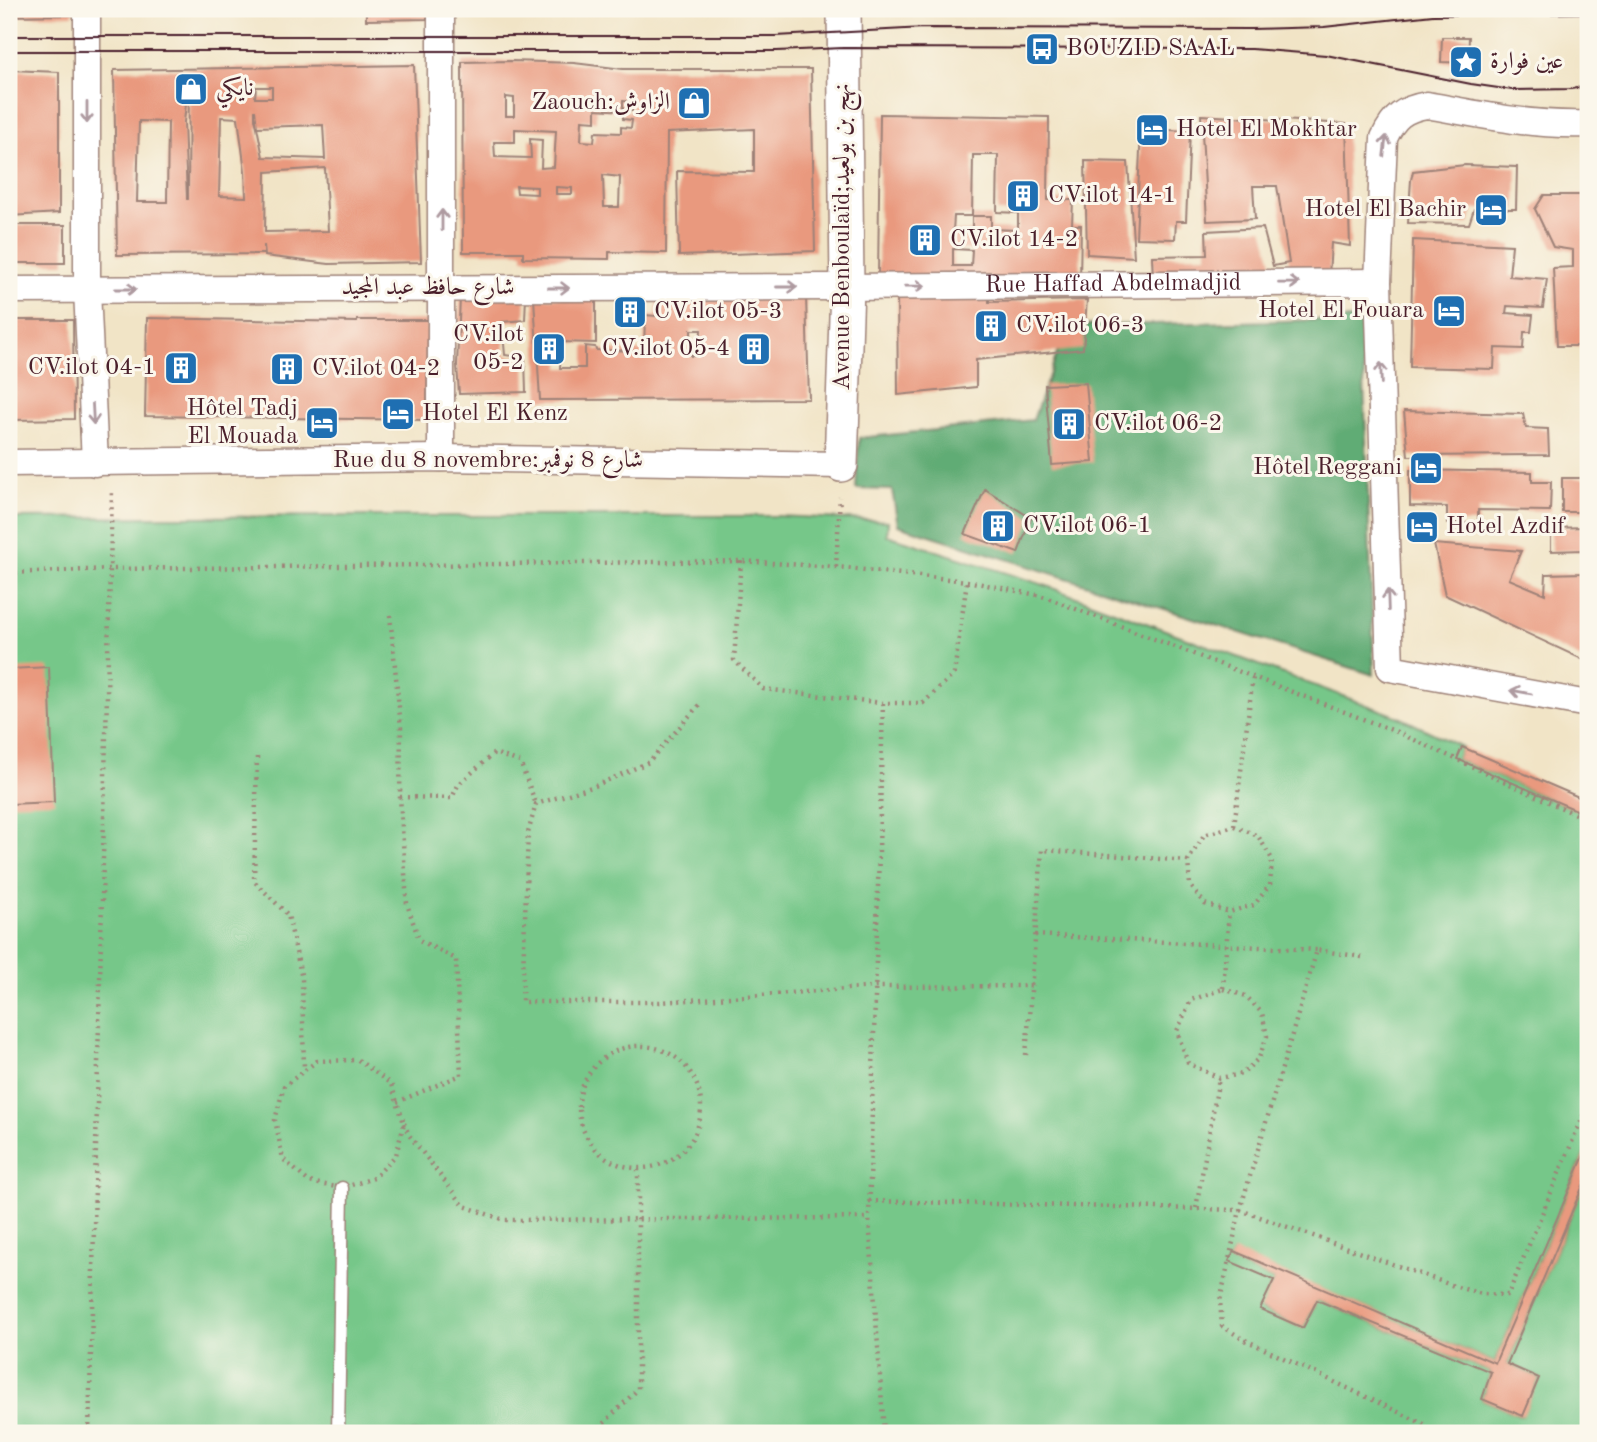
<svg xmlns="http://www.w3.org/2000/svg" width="1597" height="1442" viewBox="0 0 1597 1442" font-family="'Old Standard TT',Amiri,serif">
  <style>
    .green { fill: #76c789; stroke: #60735a; stroke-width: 2 }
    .forest { fill: #60ac75; stroke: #556650; stroke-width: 2 }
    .building { fill: #e9997e; fill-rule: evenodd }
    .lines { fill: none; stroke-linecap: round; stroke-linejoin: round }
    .service-casing { stroke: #9e8278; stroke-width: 15 }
    .minor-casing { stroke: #9e8278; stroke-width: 29 }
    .tertiary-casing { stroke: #9e8278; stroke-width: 36 }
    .path { stroke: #9e8278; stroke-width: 4.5; stroke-dasharray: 2 5; stroke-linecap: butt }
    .service { stroke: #fff; stroke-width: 12 }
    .minor { stroke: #fff; stroke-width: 26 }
    .tertiary { stroke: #fff; stroke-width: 33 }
    .tram { stroke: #4a1f2b; stroke-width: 2 }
    .oneway { stroke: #ae9aa0 }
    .labels { text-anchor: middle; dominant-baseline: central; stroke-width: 6; stroke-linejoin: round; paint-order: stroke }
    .poi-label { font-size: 24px; fill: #4a1f2b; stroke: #fbf7ec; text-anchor: start }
    .street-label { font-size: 24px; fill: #4a1f2b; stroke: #fbf7ec }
  </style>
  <rect width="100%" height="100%" fill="#fbf7ec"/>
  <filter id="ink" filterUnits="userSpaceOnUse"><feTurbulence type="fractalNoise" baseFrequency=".0143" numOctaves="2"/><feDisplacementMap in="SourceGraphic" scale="14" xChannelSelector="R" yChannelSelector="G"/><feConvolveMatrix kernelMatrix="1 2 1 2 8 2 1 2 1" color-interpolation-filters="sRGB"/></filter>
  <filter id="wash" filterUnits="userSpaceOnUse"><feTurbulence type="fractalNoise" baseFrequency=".00686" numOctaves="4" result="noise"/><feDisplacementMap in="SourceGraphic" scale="28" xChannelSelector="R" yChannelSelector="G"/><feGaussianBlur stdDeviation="1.57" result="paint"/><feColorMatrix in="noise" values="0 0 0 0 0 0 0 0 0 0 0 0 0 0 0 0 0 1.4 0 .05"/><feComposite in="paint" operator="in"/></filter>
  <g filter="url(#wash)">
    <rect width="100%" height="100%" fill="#f1e4c6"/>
    <path class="green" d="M375 516H777L888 521 887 535 1044 585 1399 717 1462 747 1457 759 1588 815V1146L1495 1363 1234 1252 1229 1261 1274 1280 1261 1310 1303 1328 1317 1300 1491 1372 1482 1399 1522 1416 1539 1378 1507 1364 1588 1174V1433H9V518Z"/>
    <path class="forest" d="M1362 319 1374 675 898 525 892 490 856 489 859 438 1033 420 1067 326Z"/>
    <g id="blocks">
      <path class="building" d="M9 9H73V15L9 16Z
        M366 9H429V19L366 20Z
        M891 9H1011V12L896 14Z
        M1442 37H1469L1468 63 1441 62Z
        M512 61 574 63 623 69H811L815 251 679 256 677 171 754 172V129L667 133 666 253 609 252V259L523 258V252H463L462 62ZM506 97 514 98V116H506ZM623 101 632 102V111H623V119L632 120 631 128 621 127V133L595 132 594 142 581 141 582 120 596 121V109L623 111ZM515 129 556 131 554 167 541 168 542 140 530 139 531 158 495 157 494 142H515ZM603 175 620 177 619 207H604ZM516 186 537 187V194L517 193ZM556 187 572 188V194H556Z
        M414 65 421 262 329 264 265 256 264 245V254L117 255 114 70ZM189 75 188 199H187L184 122ZM256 87H272V98H255ZM255 110 257 127 323 125 325 159 263 157 257 127 255 119ZM221 117 238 118 245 171 246 197 219 196ZM139 121 168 122 167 202H137ZM325 168 328 231 265 232 266 172Z
        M9 70 59 72V213L9 216V167L16 163 17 155 9 154Z
        M880 114 1049 117 1048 200H1073L1072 225H1081L1080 282 878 278ZM973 155H998L997 212 1018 213V230L991 229V216H972V231H953L954 216H972ZM953 249 972 250 971 266H953Z
        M1201 115 1346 124 1350 246 1331 243 1329 276 1153 279 1152 256 1207 255 1206 231 1263 228 1273 266 1289 263 1277 186H1253L1255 219 1207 221Z
        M1141 129 1190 131 1186 221H1176L1175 239 1136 238Z
        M1085 161 1128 162 1134 257 1087 254Z
        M1465 165 1517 167 1516 209H1474L1469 224 1408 223 1411 180 1413 171Z
        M1544 195H1588V315L1585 316V327H1588V346H1557L1553 268 1573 267V250L1553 247 1535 209Z
        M9 225H65V263H9Z
        M1413 240 1512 245 1509 276 1547 279 1543 308 1507 306 1506 313 1533 315 1531 332H1524L1523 349 1495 348 1494 369 1410 367Z
        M897 292 989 295V302L1087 300 1083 349 976 360V387L898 395Z
        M526 296 525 320 502 322 505 355 525 358 526 392 459 394 457 365 460 298Z
        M806 296 809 399 540 400 534 298 596 297V343L561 342 560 368H585V346L595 347 596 350 644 351 645 315 656 316 658 299ZM691 330H701L700 356H691Z
        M624 297H638L636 327 623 326Z
        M147 318 357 322V320H428L427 420 145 416Z
        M9 320H73L74 419 9 420Z
        M1086 383 1093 462 1052 465 1045 385Z
        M1404 411 1523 414 1526 428 1548 429 1549 455 1408 456Z
        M1410 470 1532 472V482H1551L1550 511 1478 510V523H1447V507L1410 506Z
        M1562 478H1588V512H1562Z
        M985 489 1031 518 1018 553 965 534Z
        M1588 527V662L1445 595 1434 544 1521 551 1509 579 1545 594 1546 574 1583 573 1584 550 1551 551V528Z
        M49 667 54 802 9 804V669Z
        M1462 747 1588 801V815L1457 759Z
        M1588 1146V1174L1507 1364 1539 1378 1523 1416 1482 1399 1491 1372 1317 1300 1303 1328 1260 1309 1274 1280 1229 1261 1234 1251 1495 1363Z"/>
    </g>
  </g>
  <g filter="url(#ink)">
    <use href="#blocks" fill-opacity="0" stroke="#9e8278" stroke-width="2"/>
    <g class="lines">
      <g class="service-casing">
        <path id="service" d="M338 1433 342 1188"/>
      </g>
      <g class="minor-casing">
        <g id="minor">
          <path d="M87 9V290L95 463"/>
          <path d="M1588 124C1533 126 1480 115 1427 105 1403 109 1394 117 1384 138L1378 282 1390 668 1588 704"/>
          <path id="s1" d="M9 290 847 287 1378 282"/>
          <path d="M441 458V9"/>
          <path d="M9 463 441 458 841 465"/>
        </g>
      </g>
      <g class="tertiary-casing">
        <path id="tertiary" d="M841 465 847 287 844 9"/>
      </g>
      <path class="path" d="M741 561 734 660 763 689 883 703H923L954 674 967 581
        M836 567 840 497
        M9 573 110 569 741 561 836 567 967 581 1042 596 1397 732 1588 820
        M390 615 401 728 400 797 407 904 419 940 456 959 461 1075 397 1102
        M883 703 869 1218 884 1433
        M699 705 649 762 595 786 536 804 528 833 522 1002H660L875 987 1031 986
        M257 757 254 881 288 915 302 979 304 1070
        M400 797 452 798 458 785 494 753 520 762 536 804
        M1234 826 1258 836 1272 859 1270 885 1254 905 1229 912 1205 904 1190 885 1188 861 1204 835Z
        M1234 826 1253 677
        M1035 935 1317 950
        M1362 957 1317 950 1240 1210 1220 1301 1222 1326 1243 1339 1426 1425 1428 1433
        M1223 988 1229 912
        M1223 989 1246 996 1262 1013 1267 1036 1259 1058 1242 1074 1219 1078 1188 1063 1177 1031 1191 1000Z
        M579 1107a61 61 0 1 1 122 0a61 61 0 1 1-122 0Z
        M1026 1055 1042 850 1188 861
        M358 1060 391 1084 404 1123 396 1155 374 1178 342 1188 309 1182 283 1159 275 1120 284 1086 317 1061Z
        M404 1123 409 1135 464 1206 504 1220 869 1218
        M869 1201 1240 1210 1454 1286 1482 1294 1508 1295 1588 1104
        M1196 1208 1219 1078
        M89 1433 112 489
        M594 1433 638 1389V1170"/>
      <use href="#service" class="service"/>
      <use href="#minor" class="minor"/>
      <use href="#tertiary" class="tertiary"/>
      <path class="tram" d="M9 36H776L924 28 1251 29 1324 27 1433 15 1588 13
        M9 51H777L843 48 1252 49 1326 55 1471 84 1512 90 1571 89 1588 86"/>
    </g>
    <defs><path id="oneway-shaft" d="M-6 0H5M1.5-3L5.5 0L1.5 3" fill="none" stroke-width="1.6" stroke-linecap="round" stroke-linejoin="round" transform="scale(1.75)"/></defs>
    <g class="oneway">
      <use href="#oneway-shaft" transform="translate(87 113) rotate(90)"/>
      <use href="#oneway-shaft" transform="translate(1385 146) rotate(-83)"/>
      <use href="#oneway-shaft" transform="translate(442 220) rotate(-90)"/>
      <use href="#oneway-shaft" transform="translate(1289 283) rotate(-1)"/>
      <use href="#oneway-shaft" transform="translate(915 286) rotate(-1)"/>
      <use href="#oneway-shaft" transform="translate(787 287)"/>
      <use href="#oneway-shaft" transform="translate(559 288)"/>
      <use href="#oneway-shaft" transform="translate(126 289)"/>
      <use href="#oneway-shaft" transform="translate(1381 373) rotate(-92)"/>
      <use href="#oneway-shaft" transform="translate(93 414) rotate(87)"/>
      <use href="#oneway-shaft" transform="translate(1388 600) rotate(-92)"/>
      <use href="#oneway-shaft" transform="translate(1521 692) rotate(-170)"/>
    </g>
  </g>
  <defs>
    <g id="bus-square" transform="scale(1.75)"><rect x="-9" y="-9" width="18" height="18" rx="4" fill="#1f6fb2" stroke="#fbf7ec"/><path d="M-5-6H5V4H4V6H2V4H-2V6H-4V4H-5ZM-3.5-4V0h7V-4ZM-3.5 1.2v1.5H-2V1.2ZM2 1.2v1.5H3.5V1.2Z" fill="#fff"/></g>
    <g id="sight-square" transform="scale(1.75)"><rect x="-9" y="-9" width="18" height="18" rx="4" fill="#1f6fb2" stroke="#fbf7ec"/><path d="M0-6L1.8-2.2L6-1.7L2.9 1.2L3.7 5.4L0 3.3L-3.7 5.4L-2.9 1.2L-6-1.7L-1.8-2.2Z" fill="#fff"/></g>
    <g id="shop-square" transform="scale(1.75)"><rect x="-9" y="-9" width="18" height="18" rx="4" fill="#1f6fb2" stroke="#fbf7ec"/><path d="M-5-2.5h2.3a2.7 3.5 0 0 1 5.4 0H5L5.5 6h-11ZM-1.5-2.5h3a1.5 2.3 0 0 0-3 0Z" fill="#fff"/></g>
    <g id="hotel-square" transform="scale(1.75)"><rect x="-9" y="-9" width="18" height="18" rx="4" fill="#1f6fb2" stroke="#fbf7ec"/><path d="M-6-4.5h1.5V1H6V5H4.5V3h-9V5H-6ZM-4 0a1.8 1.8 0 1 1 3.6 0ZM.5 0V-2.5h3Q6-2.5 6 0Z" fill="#fff"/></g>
    <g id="building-square" transform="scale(1.75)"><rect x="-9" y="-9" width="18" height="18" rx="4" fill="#1f6fb2" stroke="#fbf7ec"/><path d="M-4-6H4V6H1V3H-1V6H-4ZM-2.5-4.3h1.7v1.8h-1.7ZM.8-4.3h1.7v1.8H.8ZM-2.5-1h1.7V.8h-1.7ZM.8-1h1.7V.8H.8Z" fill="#fff"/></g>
  </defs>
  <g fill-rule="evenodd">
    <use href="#bus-square" x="1042" y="49"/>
    <use href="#sight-square" x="1466" y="62"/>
    <use href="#shop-square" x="191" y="89"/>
    <use href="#shop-square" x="694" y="103"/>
    <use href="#hotel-square" x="1152" y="130"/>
    <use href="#building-square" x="1023" y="196"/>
    <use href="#hotel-square" x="1491" y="210"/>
    <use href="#building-square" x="925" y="240"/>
    <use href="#hotel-square" x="1449" y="311"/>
    <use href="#building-square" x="630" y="312"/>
    <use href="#building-square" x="991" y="326"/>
    <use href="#building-square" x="549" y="349"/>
    <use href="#building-square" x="754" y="349"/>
    <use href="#building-square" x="181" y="368"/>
    <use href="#building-square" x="287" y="369"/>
    <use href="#hotel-square" x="398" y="414"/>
    <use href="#hotel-square" x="322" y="423"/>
    <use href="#building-square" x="1069" y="424"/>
    <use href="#hotel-square" x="1426" y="468"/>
    <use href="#building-square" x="998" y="526"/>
    <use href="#hotel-square" x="1422" y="527"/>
  </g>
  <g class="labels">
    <g class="poi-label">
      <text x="1066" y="49">BOUZID SAAL</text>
      <text x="1490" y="62">عين فوارة</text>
      <text x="216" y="89">نايكي</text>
      <text x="670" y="103" text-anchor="end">Zaouch:الزاوش</text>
      <text x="1176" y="130">Hotel El Mokhtar</text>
      <text x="1048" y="196">CV.ilot 14-1</text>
      <text x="1466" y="210" text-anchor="end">Hotel El Bachir</text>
      <text x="950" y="240">CV.ilot 14-2</text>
      <text x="1424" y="311" text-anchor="end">Hotel El Fouara</text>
      <text x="654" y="312">CV.ilot 05-3</text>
      <text x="1016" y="326">CV.ilot 06-3</text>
      <text x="524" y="335" text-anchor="end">CV.ilot<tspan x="524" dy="28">05-2</tspan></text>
      <text x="730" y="349" text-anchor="end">CV.ilot 05-4</text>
      <text x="156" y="368" text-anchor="end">CV.ilot 04-1</text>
      <text x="312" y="369">CV.ilot 04-2</text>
      <text x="298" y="409" text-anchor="end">Hôtel Tadj<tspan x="298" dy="28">El Mouada</tspan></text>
      <text x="422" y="414">Hotel El Kenz</text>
      <text x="1094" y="424">CV.ilot 06-2</text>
      <text x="1402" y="468" text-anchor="end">Hôtel Reggani</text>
      <text x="1023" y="526">CV.ilot 06-1</text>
      <text x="1446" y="527">Hotel Azdif</text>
    </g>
    <g class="street-label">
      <text transform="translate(843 237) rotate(-90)">Avenue Benboulaïd;نهج بن بولعيد</text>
      <text stroke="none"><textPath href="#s1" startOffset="1104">Rue Haffad Abdelmadjid</textPath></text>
      <text x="428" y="288">شارع حافظ عبد المجيد</text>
      <text x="488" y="461">Rue du 8 novembre;شارع 8 نوفمبر</text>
    </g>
  </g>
  <rect width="1597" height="1442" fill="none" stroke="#fbf7ec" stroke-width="35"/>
</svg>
